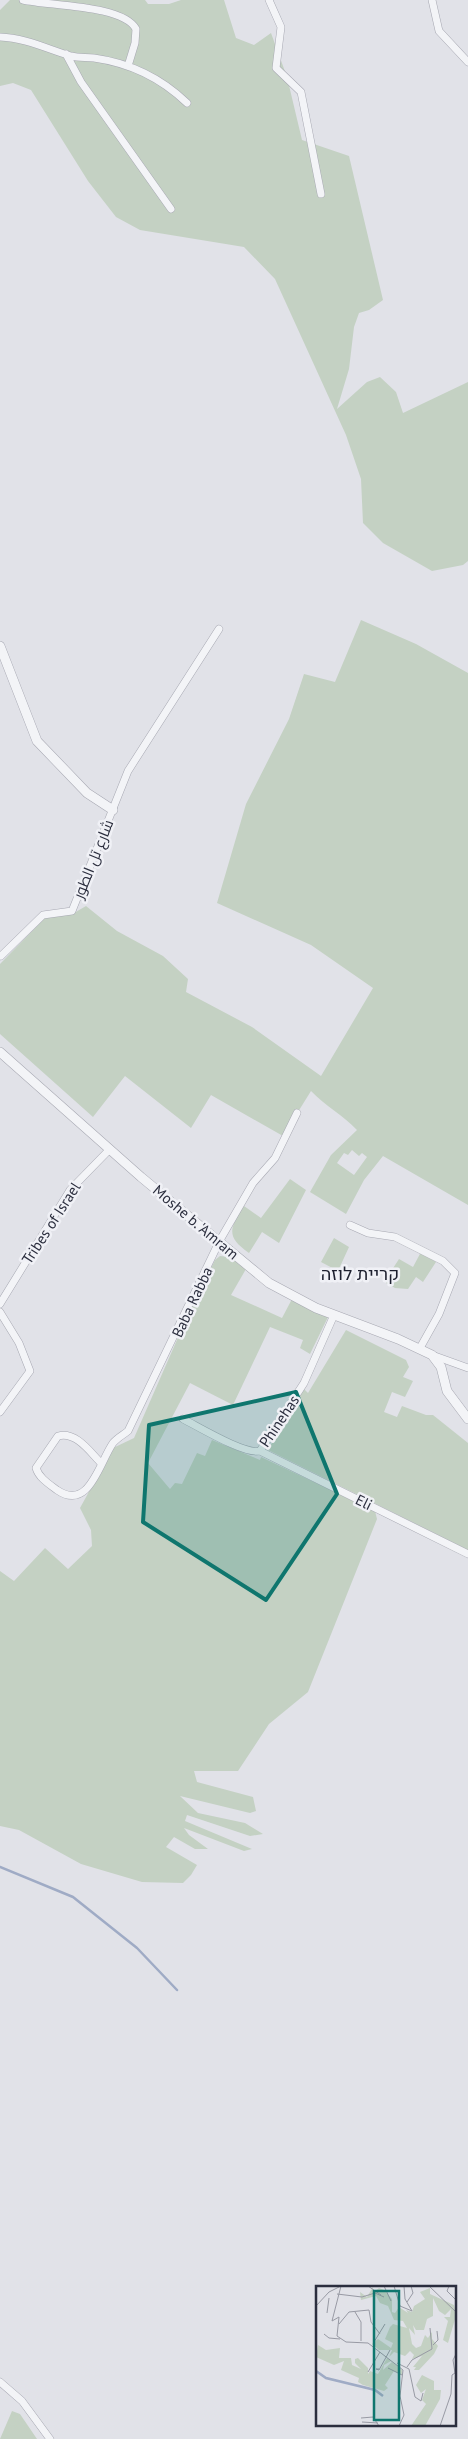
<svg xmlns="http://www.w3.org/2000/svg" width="468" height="2439" viewBox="0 0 468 2439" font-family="'PT Sans',Cairo,Heebo,sans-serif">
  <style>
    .green { fill: #c4d1c3; fill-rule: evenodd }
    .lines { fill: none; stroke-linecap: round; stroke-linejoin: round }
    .stream { stroke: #9fabc5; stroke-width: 2.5 }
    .minor-casing { stroke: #a7a8b2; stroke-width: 8 }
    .tertiary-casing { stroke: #a7a8b2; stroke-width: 10 }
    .minor { stroke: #f3f4f7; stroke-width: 7 }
    .tertiary { stroke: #f3f4f7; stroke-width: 9 }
    .marked { fill: #0f766e; fill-opacity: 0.2; stroke: #0f766e; stroke-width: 4; stroke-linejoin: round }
    .labels { text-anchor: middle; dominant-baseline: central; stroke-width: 5; stroke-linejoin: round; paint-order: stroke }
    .street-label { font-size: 15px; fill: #2b2e3e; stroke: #f0f1f6 }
    .quarter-label { font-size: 18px; fill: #1d202f; stroke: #f0f1f6 }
    .inset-river { fill: none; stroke: #9fabc5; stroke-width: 2.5 }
    .inset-road { fill: none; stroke: #989aa4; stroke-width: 1 }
    .view { fill: #0f766e; fill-opacity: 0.15; stroke: #0f766e; stroke-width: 2.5 }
    .inset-edge { fill: none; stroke: #2b2e3e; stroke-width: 2.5 }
  </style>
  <rect width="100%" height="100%" fill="#e1e2e8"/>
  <path class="green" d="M10 0H145L148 4H169L181 0H224L236 38 254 45 271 33 287 77 302 140 349 156 383 300 369 310 359 313 354 327 349 369 337 409 367 382 380 377 396 392 403 413 468 382V561L463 565 432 571 383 543 363 523 361 479 346 435 275 279 244 247 140 230 116 217 88 181 31 90 13 83 0 86V10Z
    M361 620 416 644 468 673V1205L383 1156 364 1180 346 1214 310 1192 331 1155 357 1130C343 1115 325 1106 311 1091L283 1136 211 1095 191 1128 125 1076 93 1117 0 1034V964L46 917 74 913 86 906 117 931 163 956 188 979 186 992 252 1027 321 1076 373 988 311 945 217 903 246 804 289 719 304 674 335 682ZM352 1150 359 1156 362 1153 367 1157 354 1175 337 1163 344 1153 348 1155Z
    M290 1179 306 1190 279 1243 262 1232 249 1253C226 1237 229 1229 244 1206L261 1218Z
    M334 1238 349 1247 338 1271 321 1262Z
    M421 1252 436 1262 423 1282 416 1277 408 1289 395 1288 386 1283V1279L399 1259 413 1267Z
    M220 1256 230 1257 246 1269 231 1295 282 1318 292 1299 328 1317 310 1354 300 1348 303 1340 270 1327 233 1405 190 1383 148 1463 170 1489 175 1483 182 1484 197 1453 205 1456 212 1440 260 1460 261 1457 375 1511 377 1519 308 1692 269 1724 238 1771H194L197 1782 253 1797 256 1811 250 1813 180 1796 198 1813 245 1823 263 1834 250 1836 187 1815 185 1821 252 1849 244 1851 184 1828 189 1835 208 1849H195L174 1837 166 1847 197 1865 191 1875 183 1883 142 1882 81 1864 19 1830 0 1826V1571L14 1581 45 1548 68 1569 92 1546 91 1530 80 1508 113 1448 134 1438 187 1317 215 1260Z
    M346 1330 406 1360 409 1367 403 1377 413 1381 405 1397 392 1392 384 1412 397 1417 402 1406 426 1415H433L468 1443V1550L268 1450 301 1393 304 1389 308 1393Z
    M12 2411 20 2414 37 2439H0Z"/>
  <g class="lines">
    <path class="stream" d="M0 1867 73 1897 137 1948 177 1990"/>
    <g class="minor-casing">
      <path id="minor" d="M23 0C50 6 123 5 136 29L135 43 128 66
        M269 0 281 27 276 68 301 92 321 194
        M432 0 439 31 468 62
        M0 37C26 38 47 49 71 56 79 58 86 57 94 58 130 63 161 78 187 103
        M66 54 81 82 171 209
        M1 956 43 915 72 911 128 771 219 629
        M350 1225 368 1233 395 1237 443 1261 455 1273 439 1314 420 1348
        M0 1304 70 1190 110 1149
        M0 1312 19 1343 30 1371 0 1412
        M432 1355 468 1368
        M183 1419C199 1427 245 1455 260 1451L304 1383 334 1315
        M260 1451 468 1554
        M101 1463C90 1452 76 1431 58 1436L36 1468C39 1478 49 1484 57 1490 89 1512 99 1463 113 1443 117 1438 123 1435 128 1431L220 1240 253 1183 275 1158 297 1113
        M0 2382 22 2401 50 2439"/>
    </g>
    <g class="tertiary-casing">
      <path id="tertiary" d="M0 646 37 741 87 793 113 810
        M0 1052 141 1177 269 1283 316 1308 398 1339 432 1355 441 1367 447 1391 468 1419"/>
    </g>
    <use href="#minor" class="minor"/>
    <use href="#tertiary" class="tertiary"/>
  </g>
  <path class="marked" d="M296 1392 337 1494 266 1600 143 1522 149 1425Z"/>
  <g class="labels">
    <g class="street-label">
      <text transform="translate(93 859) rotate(-68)">شارع تل الطور</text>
      <text transform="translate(196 1222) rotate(40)">Moshe b. 'Amram</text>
      <text transform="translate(51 1223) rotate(-57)">Tribes of Israel</text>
      <text transform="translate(192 1302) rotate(-65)">Baba Rabba</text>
      <text transform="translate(279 1421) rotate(-56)">Phinehas</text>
      <text transform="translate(364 1502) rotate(26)">Eli</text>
    </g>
    <g class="quarter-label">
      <text x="360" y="1273">קריית לוזה</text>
    </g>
  </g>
  <g transform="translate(316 2286)">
    <rect width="140" height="140" fill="#e1e2e8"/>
    <path d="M57 1V7L63 2 68 4 76 13V26L79 27 83 21 92 27 90 24 96 26 98 20 109 13 104 6 114 2V8L138 19 140 30 132 57 127 54 132 35 128 31H134L135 23 129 29 123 25 117 12V30L111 33 108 44H100L97 39 99 49 93 42 96 58 100 62 105 60 109 49 112 52 116 46V53L122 60 118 68 103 84H98L100 81H97L106 70 96 73 98 69 94 65 89 70 78 66 73 71 76 64H63L56 58 62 53 75 62 77 57 69 53 74 41 77 38 91 42 87 35 78 34 72 20 64 17 60 10 45 14 44 6 51 11ZM2 59 10 64 24 62 23 72H35L36 79 45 83 39 77V73L42 72 52 82V88L54 85 62 88 71 72 75 75 68 79 67 84 76 76 86 84V89L78 85 69 99 72 102 68 105 47 99 42 96 43 92 25 84 28 75 18 79 0 71ZM106 89 118 95V104H125L124 113 109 140H95L110 118 106 114 110 103 105 107 100 99Z" fill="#c4d1c3"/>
    <path class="inset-river" d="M0 85 10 92 59 104 67 110"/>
    <path class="inset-road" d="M52 0 65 9M68 0 75 15M78 0 84 20 96 25M88 0 89 13 96 25M113 0 140 26M133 0 131 5 140 14M21 8 46 11 59 7 68 11M91 16 97 7 95 0M0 20 13 6 25 0 16 35 23 31 21 50 30 56 52 57 87 84 84 110 88 129 83 140M39 26 45 36V55M11 27 13 12M23 38 33 26 53 24 55 36 64 48M8 48 13 52 24 53M58 56 69 38M117 59 122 54 121 45M81 77 93 83 99 111 105 115 107 107M91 81 96 74 116 63 114 42M72 82 86 89M63 83H60L63 84 74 64M52 86 64 66M45 132 57 131 63 140M46 136 62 137M124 140 135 108 136 89 139 87 137 74 140 68"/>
    <path class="view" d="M58 5H83V134H58Z"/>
    <rect width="140" height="140" class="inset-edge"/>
  </g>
</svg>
